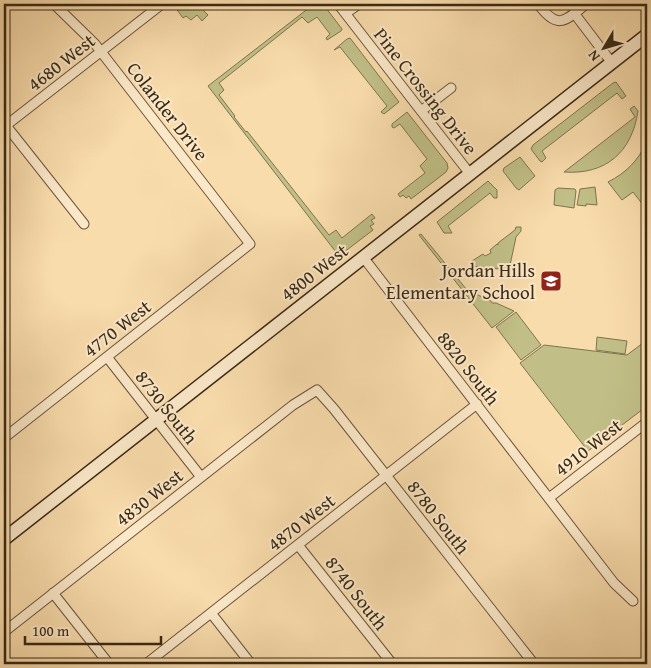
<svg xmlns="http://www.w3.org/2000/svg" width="651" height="668" viewBox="0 0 651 668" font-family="'Gentium Book Plus',serif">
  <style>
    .green { fill: #c1bf87; stroke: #7e744e }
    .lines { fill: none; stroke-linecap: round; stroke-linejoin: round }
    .street-casing { stroke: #6a563b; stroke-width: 11 }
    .secondary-casing { stroke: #3a2a15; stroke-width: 15 }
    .street { stroke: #fbe8c9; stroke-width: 9 }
    .secondary { stroke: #fbe8c9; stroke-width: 12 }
    .labels { text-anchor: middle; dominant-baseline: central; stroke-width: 4; stroke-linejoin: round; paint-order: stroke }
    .street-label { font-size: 19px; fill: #3a2a15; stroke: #fbe8c9 }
    .poi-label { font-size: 19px; fill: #3a2a15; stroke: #fbe8c9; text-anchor: end }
  </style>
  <rect width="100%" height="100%" fill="#f9dcac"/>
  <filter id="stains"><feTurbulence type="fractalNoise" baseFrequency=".004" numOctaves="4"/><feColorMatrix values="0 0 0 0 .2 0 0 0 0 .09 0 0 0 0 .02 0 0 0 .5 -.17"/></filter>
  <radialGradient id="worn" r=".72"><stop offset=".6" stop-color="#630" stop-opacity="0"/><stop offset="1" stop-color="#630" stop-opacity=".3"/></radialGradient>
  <path class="green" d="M179 4H200L203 10 208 15 202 21 197 15 191 20 186 16 183 18 175 7Z
    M314 4H323L342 29 341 31 327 40 326 38 330 34 317 17 308 23 302 17 219 83 224 90 219 95 235 116 234 117 246 132 247 131 329 235 336 230 342 238 372 214 375 218 371 220 374 224 370 226 373 230 339 256 208 86Z
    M350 38 399 102 384 114 381 112 387 106 340 47 334 50 347 39Z
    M616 82 626 96 622 99 617 93 542 151 546 158 542 162 540 161 531 149 533 145 613 83Z
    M634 106 638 111C632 152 606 175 564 172L635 117 630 109Z
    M407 112 447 163 448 168 446 172 411 199 409 196 406 198 403 195 400 197 398 194 425 173 420 166 427 159 400 124 394 128 392 127V124Z
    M647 141V210L633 192 622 200 608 182C626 173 639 160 647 141Z
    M520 157 535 176 519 190 516 188 503 171 504 168Z
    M488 181 497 190V198H494L490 193 448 226 452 233H444L437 222Z
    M595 187 597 205 586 204V206L577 205 580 189Z
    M558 188 575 189 576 191 574 208 554 205 555 190Z
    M516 227H521V231L516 237 509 270 471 266 472 261 483 254 485 256 491 253 490 250 497 244 498 245V243L515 230Z
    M421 234 467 290 491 301 492 303H496L514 311 492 328 419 235Z
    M516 312 541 345 521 360 496 327Z
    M597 337 627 341 625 354 596 350Z
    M647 340V406L588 451 520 363 544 345 627 355Z"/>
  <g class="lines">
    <g class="street-casing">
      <path id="street" d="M338 4 470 174
        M538 4C558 30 564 22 586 4
        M346 13 359 4
        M574 13 612 63
        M421 111 451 88
        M4 123 84 224
        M4 127 162 4
        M363 257 614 583 633 601
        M107 357 201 477
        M4 438 250 244 95 44 54 4
        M549 498 647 422
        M298 545 390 661
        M53 593 109 664
        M211 613 251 664
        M4 632 293 405 317 390 334 409 534 664
        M146 664 477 404"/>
    </g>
    <g class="secondary-casing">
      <path id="secondary" d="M4 539 647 35"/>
    </g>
    <use href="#street" class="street"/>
    <use href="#secondary" class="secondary"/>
  </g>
  <defs>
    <g id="school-square" transform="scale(1.125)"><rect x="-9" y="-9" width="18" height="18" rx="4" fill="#8f2418" stroke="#fbe8c9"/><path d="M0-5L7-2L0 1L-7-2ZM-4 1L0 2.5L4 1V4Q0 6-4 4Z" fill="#fff"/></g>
  </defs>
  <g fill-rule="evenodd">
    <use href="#school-square" x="551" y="281"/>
  </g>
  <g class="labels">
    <g class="street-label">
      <text transform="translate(61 62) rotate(-38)">4680 West</text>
      <text transform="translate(426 91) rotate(52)">Pine Crossing Drive</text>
      <text transform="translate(168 111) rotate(52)">Colander Drive</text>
      <text transform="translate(314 272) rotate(-38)">4800 West</text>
      <text transform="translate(117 328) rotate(-38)">4770 West</text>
      <text transform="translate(469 368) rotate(52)">8820 South</text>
      <text transform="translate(167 407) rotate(52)">8730 South</text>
      <text transform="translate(588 447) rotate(-38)">4910 West</text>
      <text transform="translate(149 497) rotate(-38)">4830 West</text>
      <text transform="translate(439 517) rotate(52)">8780 South</text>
      <text transform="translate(301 522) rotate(-38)">4870 West</text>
      <text transform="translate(357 593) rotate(52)">8740 South</text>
    </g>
    <g class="poi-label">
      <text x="535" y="270">Jordan Hills<tspan x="535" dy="22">Elementary School</tspan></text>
    </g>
  </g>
  <rect width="651" height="668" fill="none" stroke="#f9dcac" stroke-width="20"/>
  <rect x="5" y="5" width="641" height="658" fill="none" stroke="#3a2a15" stroke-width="2.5"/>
  <rect x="10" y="10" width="631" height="648" fill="none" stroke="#3a2a15"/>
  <g transform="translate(604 48) rotate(232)" stroke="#fbe8c9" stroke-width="4" paint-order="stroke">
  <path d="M0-4L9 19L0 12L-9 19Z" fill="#3a2a15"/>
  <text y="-8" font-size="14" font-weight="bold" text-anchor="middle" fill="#3a2a15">N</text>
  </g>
  <path d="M25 636v8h136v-8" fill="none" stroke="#3a2a15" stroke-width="2.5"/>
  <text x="32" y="636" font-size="15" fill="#3a2a15" stroke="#fbe8c9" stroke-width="4" paint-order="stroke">100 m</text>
  <rect width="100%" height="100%" filter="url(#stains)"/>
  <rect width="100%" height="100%" fill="url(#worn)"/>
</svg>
